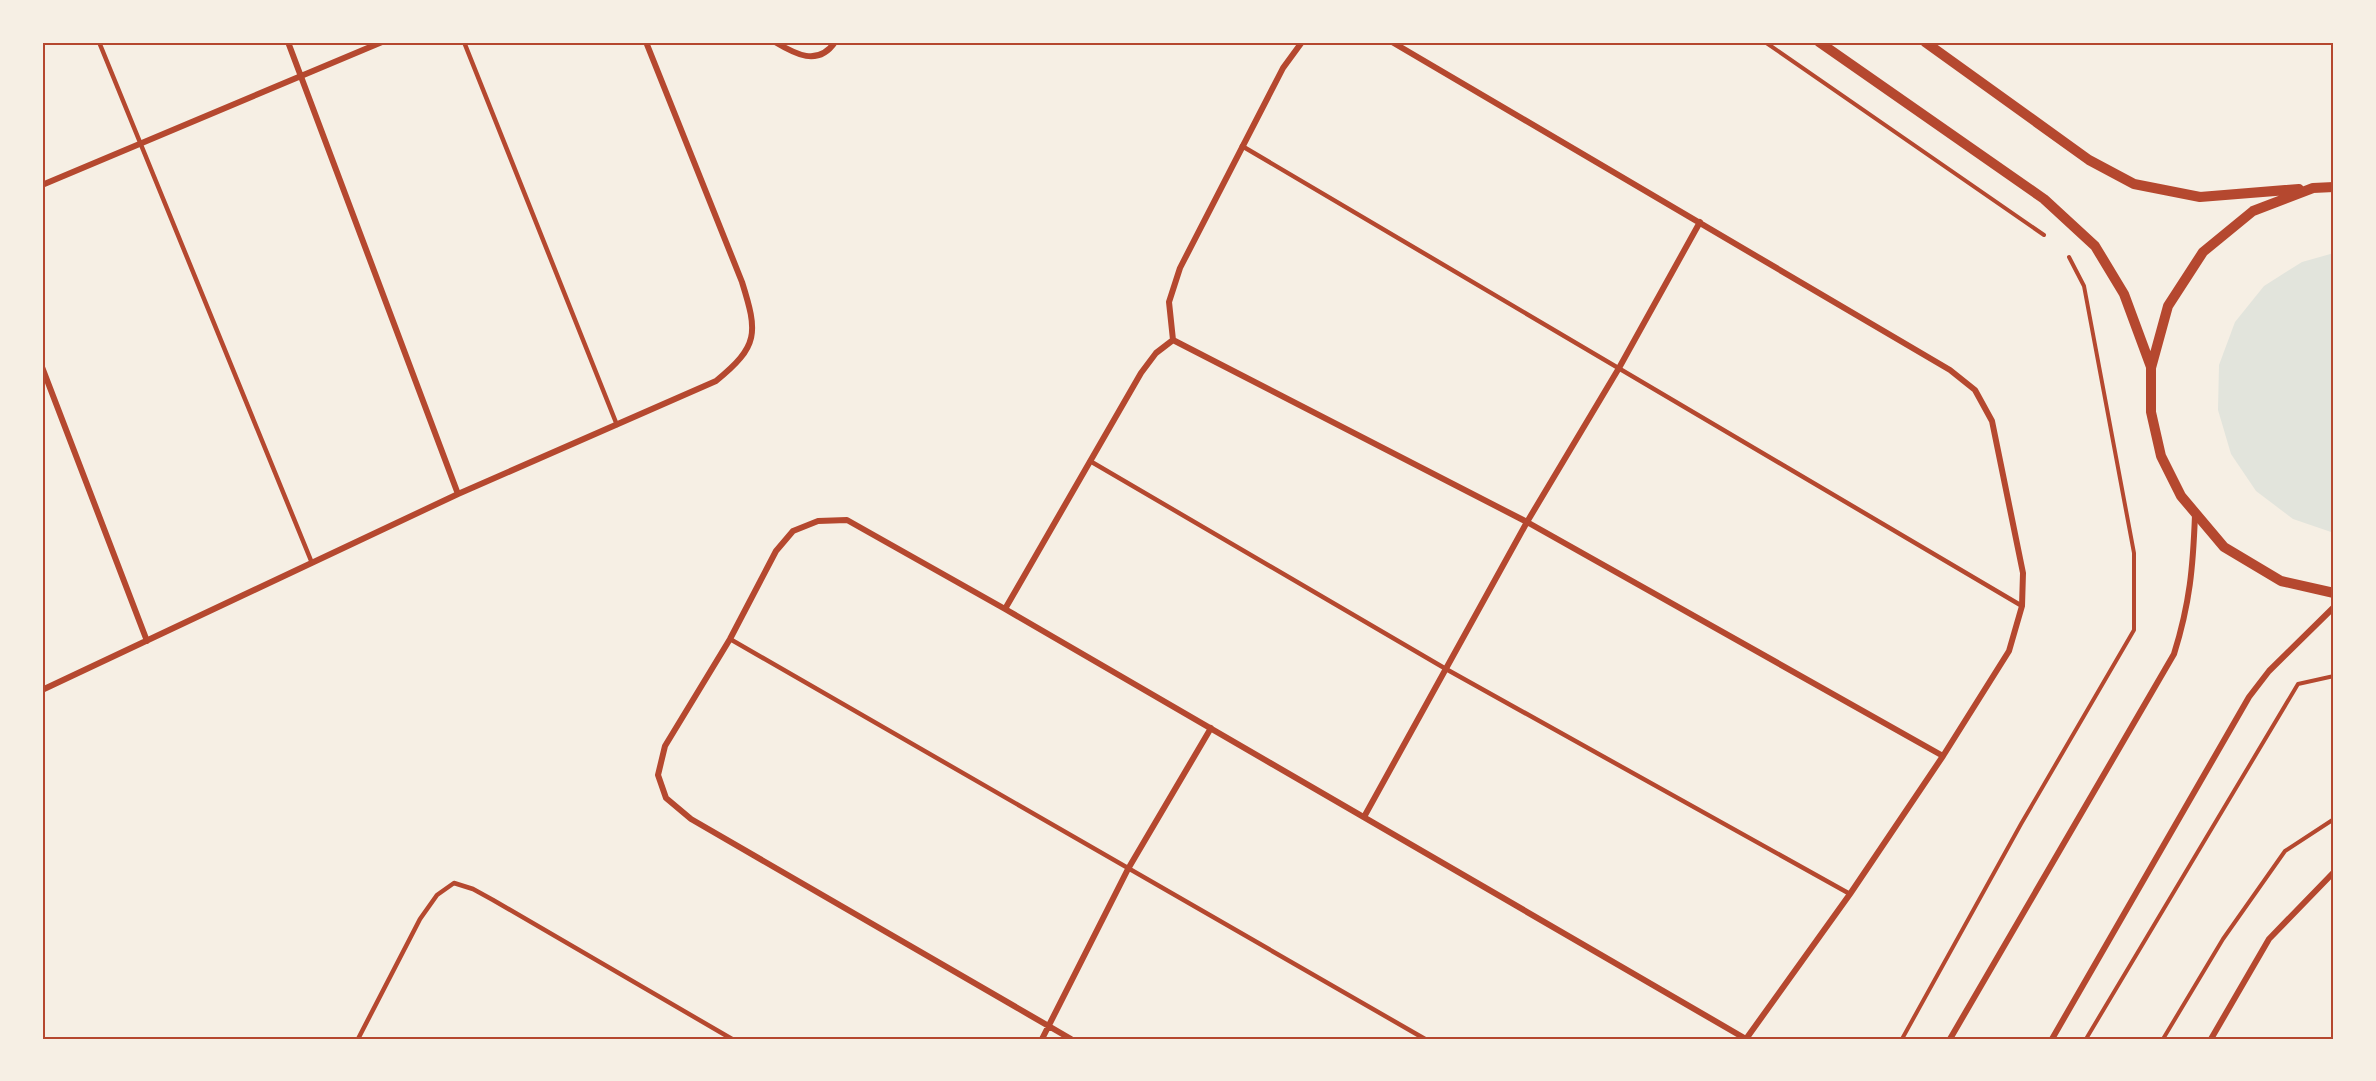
<svg xmlns="http://www.w3.org/2000/svg" width="2376" height="1081" viewBox="0 0 2376 1081" font-family="Karla,sans-serif">
  <style>
    .green { fill: #e2e4dc }
    .lines { fill: none; stroke-linecap: round; stroke-linejoin: round }
    .path { stroke: #b5482f; stroke-width: 4 }
    .service { stroke: #b5482f; stroke-width: 4.5 }
    .minor { stroke: #b5482f; stroke-width: 6 }
    .tertiary { stroke: #b5482f; stroke-width: 10 }
    .neatline { fill: none; stroke: #b5482f; stroke-width: 2 }
  </style>
  <rect width="100%" height="100%" fill="#f6efe4"/>
  <path class="green" d="M2334 253V533L2293 519 2256 491 2231 454 2218 410 2219 365 2235 322 2264 286 2302 262Z"/>
  <g class="lines">
    <path class="path" d="M1765 42 2044 235
      M1902 1039 2021 824 2134 630V553L2084 286 2069 257
      M2086 1039 2298 684 2334 676
      M2163 1039 2223 939 2285 851 2334 819"/>
    <path class="service" d="M99 42 312 563
      M464 42 617 425
      M1242 146 2022 606
      M1090 461 1446 669 1850 894
      M730 639 1425 1039
      M358 1039 420 919 437 895 454 883 473 889 493 900 732 1039"/>
    <path class="minor" d="M288 42 458 494
      M775 42C795 54 818 67 835 42
      M42 185 382 42
      M1173 340 1527 522 1943 756
      M42 367 147 641
      M1005 609 1141 373 1156 353 1173 340 1169 302 1180 268 1283 68 1302 42
      M42 690 458 494 716 381C759 346 758 333 742 282L646 42
      M1364 817 1527 522 1619 368 1700 222
      M1042 1039 1128 869 1211 728
      M1071 1039 691 819 666 798 658 775 665 746 730 639 776 551 793 531 818 521 847 520 1005 609 1746 1039 1850 894 1943 756 2009 651 2022 606 2023 573 1992 421 1975 390 1950 370 1392 42
      M1950 1039 2174 654C2190 603 2193 567 2195 515
      M2052 1039 2249 697 2269 671 2334 607
      M2211 1039 2269 939 2334 872"/>
    <path class="tertiary" d="M1819 42 2044 199 2095 246 2124 294 2151 367
      M1925 42 2089 160 2134 184 2200 197 2299 189
      M2334 187 2313 188 2253 211 2203 252 2168 306 2151 368V412L2161 456 2181 496 2224 547 2281 581 2334 593"/>
  </g>
  <rect width="2376" height="1081" fill="none" stroke="#f6efe4" stroke-width="87"/>
  <rect x="44" y="44" width="2288" height="994" class="neatline"/>
</svg>
